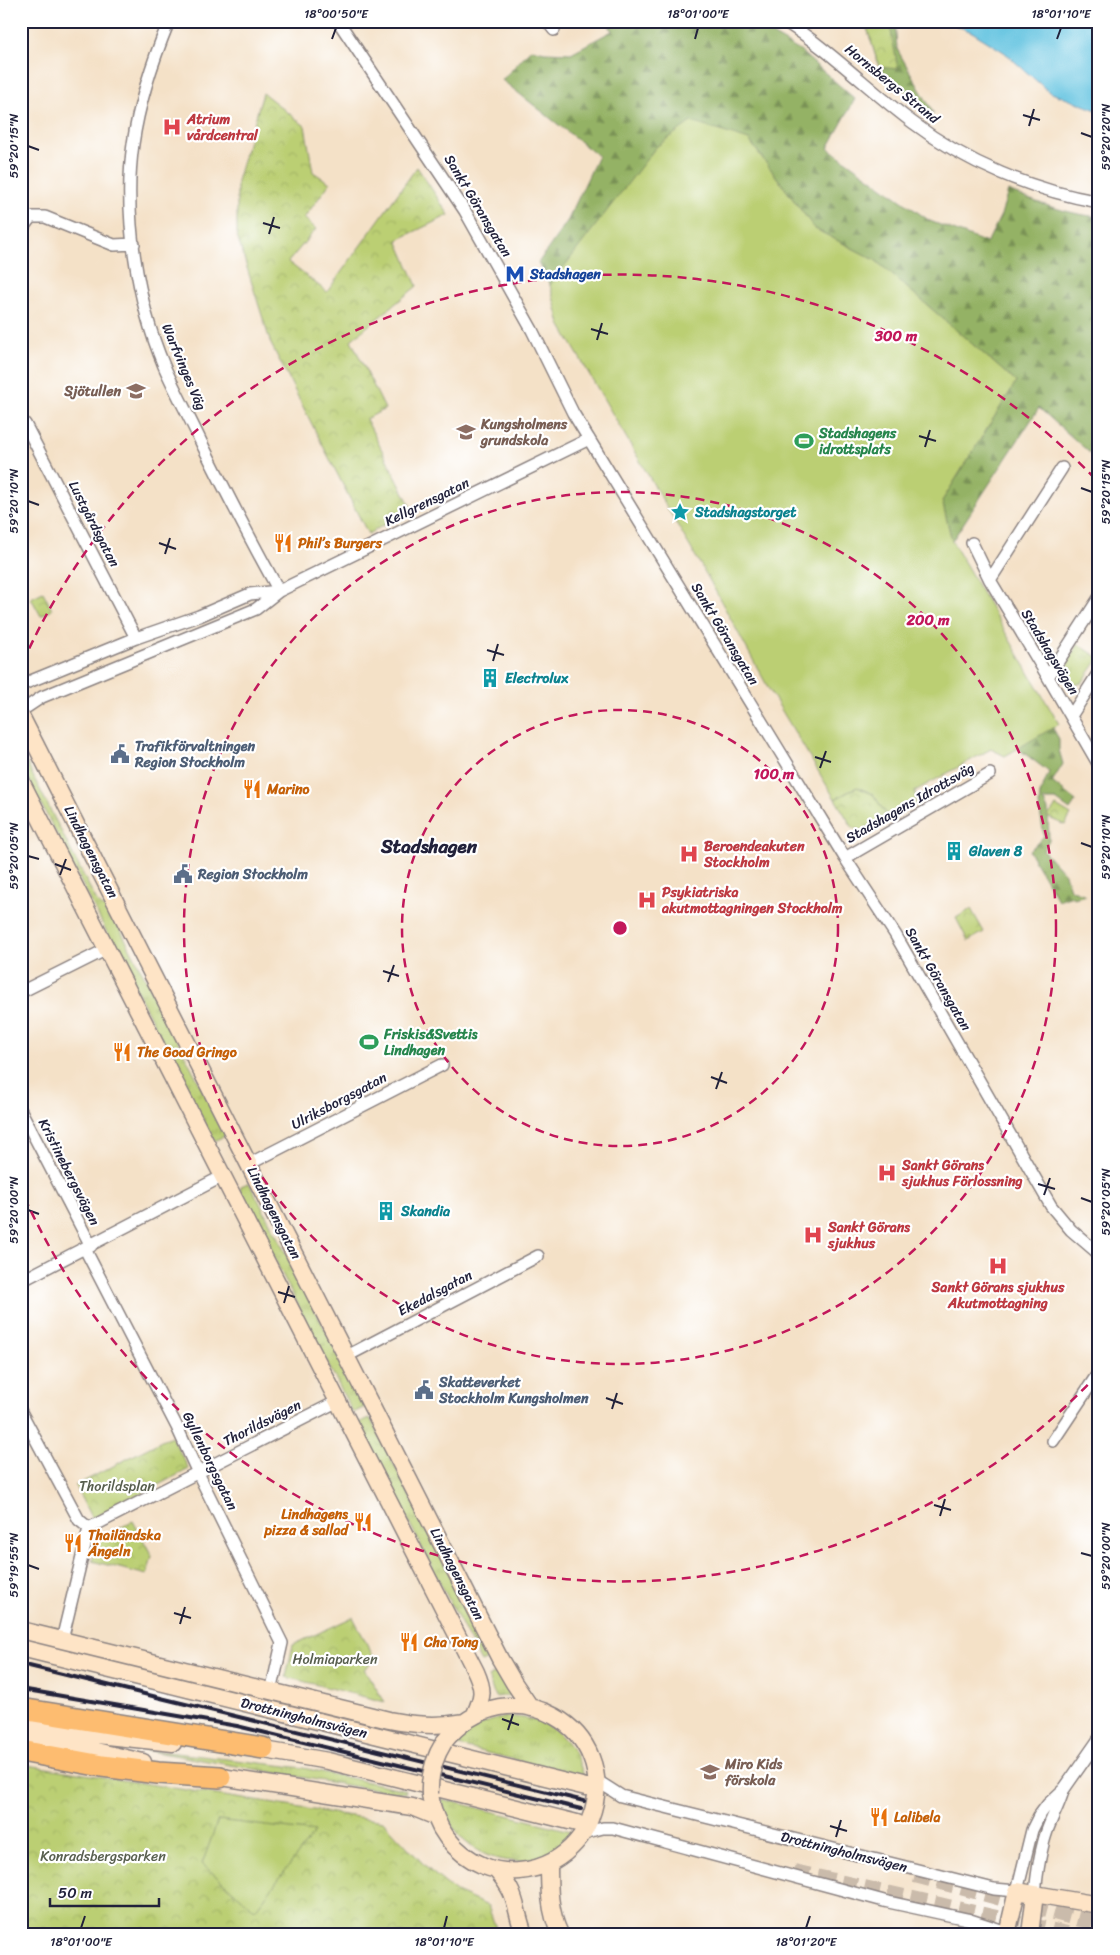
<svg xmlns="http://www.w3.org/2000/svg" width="1120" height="1955" viewBox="0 0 1120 1955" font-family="Sriracha,sans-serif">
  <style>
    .grass { fill: url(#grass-tufts); stroke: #6e7857 }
    .forest { fill: url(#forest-firs); stroke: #5b6a50 }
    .park { fill: url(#park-crowns); stroke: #6e7857 }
    .garden { fill: #bbcf73; stroke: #6e7857 }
    .water { fill: #62c3e0; stroke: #42728e }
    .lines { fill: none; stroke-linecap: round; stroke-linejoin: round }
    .secondary-tunnel { stroke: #cabbab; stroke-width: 16; stroke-dasharray: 16 8; stroke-linecap: butt }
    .street-casing { stroke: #8b8281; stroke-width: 14 }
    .secondary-casing { stroke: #8b8281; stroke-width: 19 }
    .highway-casing { stroke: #8b8281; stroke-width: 24 }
    .street { stroke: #fff; stroke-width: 11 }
    .secondary { stroke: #fee4c6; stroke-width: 16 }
    .highway { stroke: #fdbc70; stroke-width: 21 }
    .rail { stroke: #22223b; stroke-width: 4 }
    .secondary-bridge-casing { stroke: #8b8281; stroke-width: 19; stroke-linecap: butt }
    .secondary-bridge { stroke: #fee4c6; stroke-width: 16 }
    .ticks { fill: none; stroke: #22223b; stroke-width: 2 }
    .ring { fill: none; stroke: #c2185b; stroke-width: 2.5; stroke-dasharray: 9 6 }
    .labels { text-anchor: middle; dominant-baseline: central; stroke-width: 4.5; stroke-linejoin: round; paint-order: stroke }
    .street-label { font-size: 14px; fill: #22223b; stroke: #fff }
    .health-label { font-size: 14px; font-weight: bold; fill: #be3a42; stroke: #fff; text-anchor: start }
    .transit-label { font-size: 14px; font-weight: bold; fill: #164399; stroke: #fff; text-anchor: start }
    .education-label { font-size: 14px; font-weight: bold; fill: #785e54; stroke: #fff; text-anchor: start }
    .leisure-label { font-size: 14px; font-weight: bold; fill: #27864d; stroke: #fff; text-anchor: start }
    .culture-label { font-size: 14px; font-weight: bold; fill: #0d838f; stroke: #fff; text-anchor: start }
    .food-label { font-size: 14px; font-weight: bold; fill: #c56008; stroke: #fff; text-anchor: start }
    .service-label { font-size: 14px; font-weight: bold; fill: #4e5e75; stroke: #fff; text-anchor: start }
    .park-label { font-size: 14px; fill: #585f4f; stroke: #fff }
    .district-label { font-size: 19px; font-weight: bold; fill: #22223b; stroke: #fff }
    .centre { fill: #c2185b; stroke: #fff; stroke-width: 2.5 }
    .ring-label { font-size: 15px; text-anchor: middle; font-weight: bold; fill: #c2185b; stroke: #fff; stroke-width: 4.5; stroke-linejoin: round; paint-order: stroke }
    .neatline { fill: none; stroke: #22223b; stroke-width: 2 }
    .ticks-label { font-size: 12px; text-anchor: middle; fill: #22223b }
  </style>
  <defs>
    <pattern id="grass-tufts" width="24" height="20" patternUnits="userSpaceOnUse" patternTransform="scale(1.25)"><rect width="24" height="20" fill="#bbcf73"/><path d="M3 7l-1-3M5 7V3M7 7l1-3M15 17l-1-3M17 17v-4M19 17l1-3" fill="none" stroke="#a0b164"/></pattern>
    <pattern id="forest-firs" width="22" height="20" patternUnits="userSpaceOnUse" patternTransform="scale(1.25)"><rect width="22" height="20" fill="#94b265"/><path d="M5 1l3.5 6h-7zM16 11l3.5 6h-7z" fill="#789054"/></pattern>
    <pattern id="park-crowns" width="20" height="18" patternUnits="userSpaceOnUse" patternTransform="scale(1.25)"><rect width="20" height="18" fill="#bbcf73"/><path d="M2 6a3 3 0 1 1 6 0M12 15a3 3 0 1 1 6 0" fill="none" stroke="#a0b164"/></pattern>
  </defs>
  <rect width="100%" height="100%" fill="#fff"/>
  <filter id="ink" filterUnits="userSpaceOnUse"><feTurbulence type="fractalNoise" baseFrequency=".02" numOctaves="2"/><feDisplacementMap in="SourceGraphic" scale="10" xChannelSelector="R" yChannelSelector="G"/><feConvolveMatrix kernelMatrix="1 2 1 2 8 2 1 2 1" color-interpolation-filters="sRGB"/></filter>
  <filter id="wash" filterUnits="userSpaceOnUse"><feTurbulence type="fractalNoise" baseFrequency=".0096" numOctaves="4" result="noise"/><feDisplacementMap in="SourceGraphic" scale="20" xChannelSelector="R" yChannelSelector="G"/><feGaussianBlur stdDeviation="1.12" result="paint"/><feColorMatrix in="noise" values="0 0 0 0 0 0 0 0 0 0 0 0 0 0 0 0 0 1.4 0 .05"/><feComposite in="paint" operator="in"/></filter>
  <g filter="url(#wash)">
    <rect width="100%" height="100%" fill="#f4e1c7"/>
    <path class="grass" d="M1078 644 1099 658 1082 683 1073 685 1065 681 1062 671Z
      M26 762 97 902 108 911 117 923 226 1135 214 1141 21 765Z
      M248 1183 250 1184 365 1407 353 1413 240 1191 241 1186Z
      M370 1418 492 1657 481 1662 358 1423Z
      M500 1670 513 1695 495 1697 488 1677Z
      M504 1717C546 1715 573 1737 584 1777L455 1745C468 1729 484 1722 504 1717Z
      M133 1748 303 1768 406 1790 405 1793 352 1786Z
      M442 1799 571 1831C535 1885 452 1861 442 1799Z"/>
    <path class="forest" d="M607 21H748L800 51 855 99 828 148 930 221 987 243 1001 215 1008 191C1038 203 1067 214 1099 217V461L1039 408 952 541 942 501 1016 382 875 260 815 229 749 140 656 147 600 222 569 295 550 285 538 263 568 220 598 156 502 80 531 49 545 52 571 53 612 31Z
      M865 21H895L897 49 934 114 894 82 879 67Z
      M949 544 1059 739V750L1063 764 1052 782 1076 801 1070 810 1056 800H1043L1048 810 1049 840 1043 850 1065 874 1070 889 1086 895 1074 898 1070 896 1058 900 1029 851 1044 836 1039 805 1040 794 1049 772 1016 747Z"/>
    <path class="park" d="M865 21H889L898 69 879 67Z
      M263 93 305 126 313 172 330 183 304 218 316 229 288 262 327 292 417 167 449 215 397 240 417 286 351 340 385 409 366 419 412 509 368 534 271 344 237 236V181Z
      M43 592 52 610 41 616 31 598Z
      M857 787 873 794 890 820 870 832 853 828 835 799Z
      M1056 806 1071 815 1065 825 1047 817Z
      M971 909 984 932 968 941 956 918Z
      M171 1436 189 1469 92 1519 75 1486Z
      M133 1521 152 1556 147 1575 92 1561 97 1540Z
      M353 1617 375 1660 364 1669 385 1702 286 1677 293 1645Z
      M21 1764 383 1821 428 1869 456 1892 488 1906 498 1934H21Z"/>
    <path class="garden" d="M691 122 749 140 815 229 875 260 1016 382 942 501 952 541 1059 724 1005 756 991 749 915 791 916 805 890 820 873 794 857 787 835 799 770 691 710 581 560 324 550 285 656 147Z
      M218 1820 315 1832 255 1910 202 1864Z"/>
    <path class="water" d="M945 21H1099V111L1049 92 1004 52 972 32Z"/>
  </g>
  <g filter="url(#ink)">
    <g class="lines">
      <path class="secondary-tunnel" d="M794 1872 1067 1934
        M915 1875 1099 1924"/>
      <g class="street-casing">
        <path id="street" d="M169 21C153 60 139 102 133 144 123 214 137 302 164 366 176 393 190 418 202 444 227 494 252 543 279 591
          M338 21 465 211 532 330 573 413 845 858 895 934 1051 1206 1071 1230 1099 1254
          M547 21 554 30
          M784 21C830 50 868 89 912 122 966 163 1032 190 1099 202
          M21 230 31 217H45L114 245 134 244
          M25 424 136 638
          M1062 468 990 580 1048 677 1099 765
          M972 543 990 580
          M1048 677 1099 598
          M21 685 136 638 199 616 250 594 279 591
          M21 711 42 697 256 609 279 591 589 439
          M1071 716 1099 672
          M845 858 990 774
          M21 992 107 949
          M21 1111 91 1246
          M249 1164 442 1065
          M85 1249 177 1427 198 1473 282 1643 271 1692
          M21 1281 223 1176
          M347 1356 538 1256
          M21 1412 79 1520 89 1528
          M1053 1441 1099 1372
          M62 1640 89 1528 338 1401
          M596 1780 621 1796 633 1799 994 1889 1017 1891 1032 1830 1039 1816 1048 1804 1064 1789 1099 1739
          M583 1833 603 1828H613L884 1901 967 1919 1007 1932
          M1035 1894C1037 1873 1040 1851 1047 1831 1052 1817 1059 1805 1063 1791"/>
      </g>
      <g class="secondary-casing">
        <path id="secondary" d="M21 716 500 1659 514 1683 531 1708
          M21 781 476 1672C484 1690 483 1696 475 1714
          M21 1630 389 1720C415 1725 437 1727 464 1722
          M21 1648 586 1787
          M21 1727 173 1743
          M31 1736 143 1762
          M253 1748 328 1761 577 1823
          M209 1775 412 1807 434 1816
          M430 1794C434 1827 453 1853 484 1866 506 1875 533 1872 553 1861 570 1851 583 1837 590 1819 625 1729 509 1661 444 1742
          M549 1863C549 1888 549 1911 560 1934
          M496 1870C518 1894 514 1907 524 1934
          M1007 1934 1017 1891 1099 1905
          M1030 1934 1035 1894"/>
      </g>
      <g class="highway-casing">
        <path id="highway" d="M21 1709 263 1748
          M21 1751 102 1766 158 1773 220 1777"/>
      </g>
      <use href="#street" class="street"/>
      <use href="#secondary" class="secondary"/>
      <use href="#highway" class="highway"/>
      <path class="rail" d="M21 1664 584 1801
        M21 1689 237 1726 581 1809"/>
      <g class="secondary-bridge-casing">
        <path id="secondary-bridge" d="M430 1794C429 1775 434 1758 444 1742"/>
      </g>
      <use href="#secondary-bridge" class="secondary-bridge"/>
    </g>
  </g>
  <path class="ticks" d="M332 39 336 28M695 39 698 28M1057 39 1061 28M1023 115 1040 120M1029 126 1034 109M1081 133 1092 137M28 146 39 150M263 223 280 228M269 234 274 217M591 329 608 334M597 340 602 323M919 436 936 441M925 447 930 430M1081 488 1092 492M28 501 39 505M159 543 176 549M165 554 170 538M487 650 504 655M493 661 498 644M815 757 831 762M820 768 826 751M1081 843 1092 847M28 856 39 859M55 864 71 870M60 875 66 859M383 971 399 976M388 982 394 965M711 1077 727 1083M716 1089 722 1072M1038 1184 1055 1189M1044 1195 1050 1178M1081 1198 1092 1202M28 1210 39 1214M278 1292 295 1297M284 1303 289 1286M606 1398 623 1404M612 1409 617 1393M934 1505 951 1510M940 1516 945 1499M1081 1553 1092 1556M28 1565 39 1569M174 1613 191 1618M180 1624 185 1607M502 1719 519 1725M508 1730 513 1714M830 1826 847 1831M836 1837 841 1820M81 1928 85 1916M444 1928 447 1916M806 1928 810 1916"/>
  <g class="ring">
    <circle cx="620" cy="928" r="218"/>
    <circle cx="620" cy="928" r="436"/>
    <path d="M1098 1374A654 654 0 0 1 23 1194M23 662A654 654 0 0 1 1098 482"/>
  </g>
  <defs>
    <g id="hospital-bare" transform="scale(1.5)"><path d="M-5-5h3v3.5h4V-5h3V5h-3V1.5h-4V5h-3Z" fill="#e0444e" stroke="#fff" stroke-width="2.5" paint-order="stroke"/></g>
    <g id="metro-bare" transform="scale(1.5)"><path d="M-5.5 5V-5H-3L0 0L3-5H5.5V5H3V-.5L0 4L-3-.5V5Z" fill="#1a4fb4" stroke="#fff" stroke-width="2.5" paint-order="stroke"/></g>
    <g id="school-bare" transform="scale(1.5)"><path d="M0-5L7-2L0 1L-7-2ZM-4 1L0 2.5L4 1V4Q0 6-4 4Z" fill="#8d6e63" stroke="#fff" stroke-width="2.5" paint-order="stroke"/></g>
    <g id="stadium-bare" transform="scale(1.5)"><path d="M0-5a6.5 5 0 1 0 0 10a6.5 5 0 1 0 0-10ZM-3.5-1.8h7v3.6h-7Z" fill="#2e9e5b" stroke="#fff" stroke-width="2.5" paint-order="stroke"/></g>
    <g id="sight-bare" transform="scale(1.5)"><path d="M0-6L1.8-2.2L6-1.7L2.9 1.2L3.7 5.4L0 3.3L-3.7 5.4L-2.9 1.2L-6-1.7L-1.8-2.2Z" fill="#0f9aa8" stroke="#fff" stroke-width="2.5" paint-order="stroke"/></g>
    <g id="restaurant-bare" transform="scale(1.5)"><path d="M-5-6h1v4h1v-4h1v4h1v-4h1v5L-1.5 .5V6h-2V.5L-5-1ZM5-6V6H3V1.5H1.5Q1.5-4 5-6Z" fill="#e8710a" stroke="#fff" stroke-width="2.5" paint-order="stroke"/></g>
    <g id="building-bare" transform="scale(1.5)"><path d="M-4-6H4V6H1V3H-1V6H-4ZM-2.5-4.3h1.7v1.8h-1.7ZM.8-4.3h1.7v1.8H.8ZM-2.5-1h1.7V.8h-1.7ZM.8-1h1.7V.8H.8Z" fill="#0f9aa8" stroke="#fff" stroke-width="2.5" paint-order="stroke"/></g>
    <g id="civic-bare" transform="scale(1.5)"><path d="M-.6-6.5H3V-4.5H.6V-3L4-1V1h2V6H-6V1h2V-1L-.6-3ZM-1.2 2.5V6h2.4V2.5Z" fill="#5c6f8a" stroke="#fff" stroke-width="2.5" paint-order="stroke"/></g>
  </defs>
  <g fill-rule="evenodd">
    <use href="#hospital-bare" x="172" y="127"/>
    <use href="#metro-bare" x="515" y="274"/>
    <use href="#school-bare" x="136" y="391"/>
    <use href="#school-bare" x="466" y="432"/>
    <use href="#stadium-bare" x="804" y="441"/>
    <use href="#sight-bare" x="680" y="512"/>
    <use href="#restaurant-bare" x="283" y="543"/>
    <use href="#building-bare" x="490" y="678"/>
    <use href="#civic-bare" x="120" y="754"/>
    <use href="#restaurant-bare" x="252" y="789"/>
    <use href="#building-bare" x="954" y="851"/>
    <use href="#hospital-bare" x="689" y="854"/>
    <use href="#civic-bare" x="183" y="874"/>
    <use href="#hospital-bare" x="647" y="900"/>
    <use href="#stadium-bare" x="369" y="1042"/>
    <use href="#restaurant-bare" x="122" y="1052"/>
    <use href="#hospital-bare" x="887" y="1173"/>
    <use href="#building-bare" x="386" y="1211"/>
    <use href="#hospital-bare" x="813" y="1235"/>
    <use href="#hospital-bare" x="998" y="1266"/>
    <use href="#civic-bare" x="424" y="1390"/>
    <use href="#restaurant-bare" x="363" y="1522"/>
    <use href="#restaurant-bare" x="73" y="1543"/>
    <use href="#restaurant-bare" x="409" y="1642"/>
    <use href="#school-bare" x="710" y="1772"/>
    <use href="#restaurant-bare" x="879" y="1817"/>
  </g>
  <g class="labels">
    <g class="street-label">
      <text transform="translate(892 84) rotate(39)">Hornsbergs Strand</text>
      <text transform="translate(478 206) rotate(59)">Sankt Göransgatan</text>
      <text transform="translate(184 367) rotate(67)">Warfvinges Väg</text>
      <text transform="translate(427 502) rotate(-26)">Kellgrensgatan</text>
      <text transform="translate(94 524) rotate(63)">Lustgårdsgatan</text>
      <text transform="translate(725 634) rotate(59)">Sankt Göransgatan</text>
      <text transform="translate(1050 652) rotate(59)">Stadshagsvägen</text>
      <text transform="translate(910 803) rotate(-30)">Stadshagens Idrottsväg</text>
      <text transform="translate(91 852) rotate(63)">Lindhagensgatan</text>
      <text transform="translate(938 979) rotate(60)">Sankt Göransgatan</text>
      <text transform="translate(339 1101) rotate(-28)">Ulriksborgsgatan</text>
      <text transform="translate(69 1172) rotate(63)">Kristinebergsvägen</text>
      <text transform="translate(274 1213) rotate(63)">Lindhagensgatan</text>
      <text transform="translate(435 1293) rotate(-28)">Ekedalsgatan</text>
      <text transform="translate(262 1423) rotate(-27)">Thorildsvägen</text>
      <text transform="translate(210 1461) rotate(64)">Gyllenborgsgatan</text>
      <text transform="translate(457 1574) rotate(63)">Lindhagensgatan</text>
      <text transform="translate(304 1718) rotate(14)">Drottningholmsvägen</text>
      <text transform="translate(844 1852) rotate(14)">Drottningholmsvägen</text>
    </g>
    <g class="health-label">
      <text x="187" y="119">Atrium<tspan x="187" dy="16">vårdcentral</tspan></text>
      <text x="704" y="846">Beroendeakuten<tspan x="704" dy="16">Stockholm</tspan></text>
      <text x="662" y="892">Psykiatriska<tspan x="662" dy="16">akutmottagningen Stockholm</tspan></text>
      <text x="902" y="1165">Sankt Görans<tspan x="902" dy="16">sjukhus Förlossning</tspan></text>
      <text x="828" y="1227">Sankt Görans<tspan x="828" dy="16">sjukhus</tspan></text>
      <text x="998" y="1287" text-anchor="middle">Sankt Görans sjukhus<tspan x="998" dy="16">Akutmottagning</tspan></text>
    </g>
    <g class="transit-label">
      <text x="530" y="274">Stadshagen</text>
    </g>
    <g class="education-label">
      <text x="121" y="391" text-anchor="end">Sjötullen</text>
      <text x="481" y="424">Kungsholmens<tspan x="481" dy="16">grundskola</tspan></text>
      <text x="725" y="1764">Miro Kids<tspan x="725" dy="16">förskola</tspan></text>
    </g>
    <g class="leisure-label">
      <text x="819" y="433">Stadshagens<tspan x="819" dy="16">idrottsplats</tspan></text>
      <text x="384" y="1034">Friskis&amp;Svettis<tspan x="384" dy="16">Lindhagen</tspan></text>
    </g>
    <g class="culture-label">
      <text x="695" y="512">Stadshagstorget</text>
      <text x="505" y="678">Electrolux</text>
      <text x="969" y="851">Glaven 8</text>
      <text x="401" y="1211">Skandia</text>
    </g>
    <g class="food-label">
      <text x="298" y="543">Phil’s Burgers</text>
      <text x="267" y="789">Marino</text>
      <text x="137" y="1052">The Good Gringo</text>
      <text x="348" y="1514" text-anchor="end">Lindhagens<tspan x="348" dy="16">pizza &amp; sallad</tspan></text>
      <text x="88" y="1535">Thailändska<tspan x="88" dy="16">Ängeln</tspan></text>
      <text x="424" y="1642">Cha Tong</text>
      <text x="894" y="1817">Lalibela</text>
    </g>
    <g class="service-label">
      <text x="135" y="746">Trafikförvaltningen<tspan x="135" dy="16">Region Stockholm</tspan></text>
      <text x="198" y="874">Region Stockholm</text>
      <text x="439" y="1382">Skatteverket<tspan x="439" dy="16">Stockholm Kungsholmen</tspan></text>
    </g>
    <g class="park-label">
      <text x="117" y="1486">Thorildsplan</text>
      <text x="335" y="1659">Holmiaparken</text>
      <text x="103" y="1856">Konradsbergsparken</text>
    </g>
    <g class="district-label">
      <text x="429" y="846">Stadshagen</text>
    </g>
  </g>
  <circle cx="620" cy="928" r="8" class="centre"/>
  <g class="ring-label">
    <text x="896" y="341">300 m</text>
    <text x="928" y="625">200 m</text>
    <text x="774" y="779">100 m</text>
  </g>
  <rect width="1120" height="1955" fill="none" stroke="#fff" stroke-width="55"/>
  <path d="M50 1898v8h109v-8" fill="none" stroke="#22223b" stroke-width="2.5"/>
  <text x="58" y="1898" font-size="15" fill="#22223b" stroke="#ffffff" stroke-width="4" paint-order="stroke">50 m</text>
  <rect x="28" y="28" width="1064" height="1900" class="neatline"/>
  <g class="ticks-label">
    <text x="336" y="18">18°00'50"E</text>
    <text x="698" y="18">18°01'00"E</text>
    <text x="1061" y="18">18°01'10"E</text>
    <text transform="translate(1106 137) rotate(-90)" y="4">59°20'20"N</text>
    <text transform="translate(14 146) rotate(-90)" y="4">59°20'15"N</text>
    <text transform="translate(1106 492) rotate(-90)" y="4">59°20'15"N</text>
    <text transform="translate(14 501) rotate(-90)" y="4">59°20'10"N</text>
    <text transform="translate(1106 847) rotate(-90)" y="4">59°20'10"N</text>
    <text transform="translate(14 856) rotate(-90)" y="4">59°20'05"N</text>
    <text transform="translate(1106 1202) rotate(-90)" y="4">59°20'05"N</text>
    <text transform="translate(14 1210) rotate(-90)" y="4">59°20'00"N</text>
    <text transform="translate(1106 1556) rotate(-90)" y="4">59°20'00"N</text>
    <text transform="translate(14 1565) rotate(-90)" y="4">59°19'55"N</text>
    <text x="81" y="1946">18°01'00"E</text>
    <text x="444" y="1946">18°01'10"E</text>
    <text x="806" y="1946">18°01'20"E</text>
  </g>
</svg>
